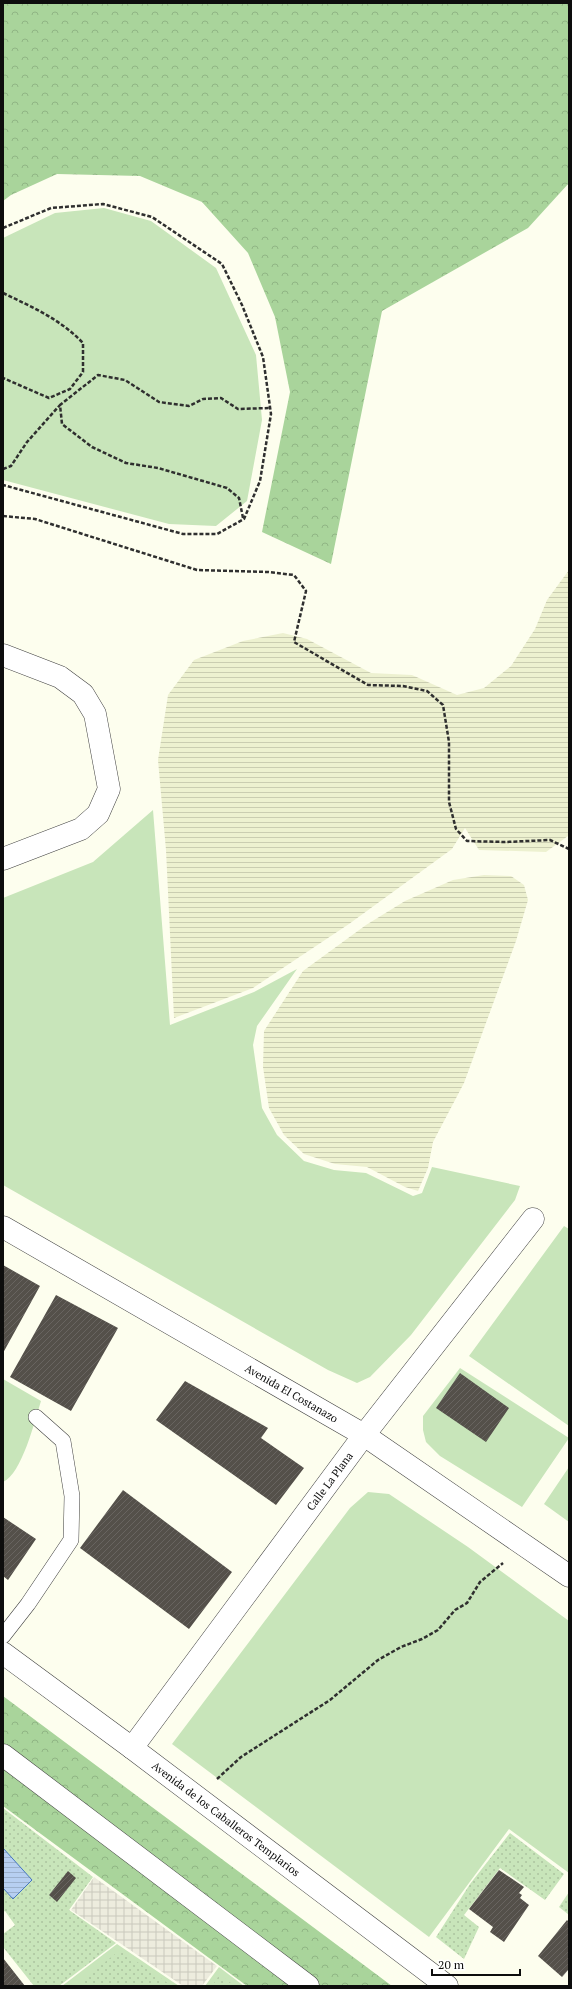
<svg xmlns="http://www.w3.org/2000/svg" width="572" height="1989" viewBox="0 0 572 1989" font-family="'PT Serif',serif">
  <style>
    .farmland { fill: url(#farmland-rules) }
    .grass { fill: #c8e5ba }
    .forest { fill: url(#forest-crowns) }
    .garden { fill: url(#garden-dots) }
    .plaza { fill: url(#plaza-grid) }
    .water { fill: url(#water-rules); stroke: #4476c1 }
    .building { fill: url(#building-hatch) }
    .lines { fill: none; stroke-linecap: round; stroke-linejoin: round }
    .lane-casing { stroke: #404040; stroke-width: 16 }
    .street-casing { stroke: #404040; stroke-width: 23 }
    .path { stroke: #2f2f2f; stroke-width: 2.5; stroke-dasharray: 4 2; stroke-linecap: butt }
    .lane { stroke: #fff; stroke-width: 15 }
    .street { stroke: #fff; stroke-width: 22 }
    .labels { text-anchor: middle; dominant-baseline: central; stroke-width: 4; stroke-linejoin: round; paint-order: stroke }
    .street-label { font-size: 11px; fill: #0d0d0d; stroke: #fff }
  </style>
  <defs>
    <pattern id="farmland-rules" width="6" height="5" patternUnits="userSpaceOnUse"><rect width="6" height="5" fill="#edf1d0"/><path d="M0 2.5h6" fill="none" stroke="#cacdb1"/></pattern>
    <pattern id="forest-crowns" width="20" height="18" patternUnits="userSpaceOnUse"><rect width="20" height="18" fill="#a9d49b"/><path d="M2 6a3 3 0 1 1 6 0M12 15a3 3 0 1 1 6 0" fill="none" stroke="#90b584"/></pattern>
    <pattern id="garden-dots" width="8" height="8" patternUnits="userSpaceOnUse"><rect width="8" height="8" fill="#c8e5ba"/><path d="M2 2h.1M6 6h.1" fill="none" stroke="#abc39f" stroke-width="1.8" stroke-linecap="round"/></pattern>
    <pattern id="plaza-grid" width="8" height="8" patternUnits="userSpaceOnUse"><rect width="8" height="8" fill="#edecde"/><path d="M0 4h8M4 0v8" fill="none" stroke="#cac9bd"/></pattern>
    <pattern id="water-rules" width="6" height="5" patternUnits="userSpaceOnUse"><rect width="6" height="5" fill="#b7cff1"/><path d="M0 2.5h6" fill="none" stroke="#9cb1cd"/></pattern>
    <pattern id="building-hatch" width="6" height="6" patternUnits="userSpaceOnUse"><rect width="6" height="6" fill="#54504a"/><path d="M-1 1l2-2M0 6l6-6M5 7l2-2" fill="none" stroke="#686460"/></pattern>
  </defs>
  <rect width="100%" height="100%" fill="#fdfeee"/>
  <path class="farmland" d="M569 570 568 836 546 852 479 850 465 828 452 849 349 924 253 988 174 1018 166 850 158 760 168 695 194 660 243 641 283 633 307 639 371 673 412 675 457 695 484 688 511 666 535 629 547 600Z
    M484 875 511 876 524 885 528 900 516 941 464 1083 433 1142 428 1168 418 1191 405 1187 367 1167 335 1164 304 1154 284 1135 269 1108 263 1067 264 1031 303 971 366 925 405 901 453 880Z"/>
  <path class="grass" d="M104 208 151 221 216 268 256 355 262 420 247 501 216 526 169 524 3 480V238L55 213Z
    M153 810 170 1025 254 992 297 969 257 1026 253 1045 262 1108 277 1135 304 1161 334 1170 366 1173 413 1196 422 1193 432 1167 520 1186 515 1200 411 1335 370 1377 357 1383 328 1370 3 1185V898L93 862Z
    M564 1226 569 1229V1426L469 1356Z
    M460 1368 569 1438 522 1507 440 1456 426 1442 423 1430V1416Z
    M3 1379 41 1401C35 1420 22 1474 3 1482Z
    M569 1467V1522L544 1504Z
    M368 1492 389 1494 468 1547 569 1621V1873L509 1829 429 1937 172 1744 350 1508Z
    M117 1944 179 1986H62Z
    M219 1967 244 1986H205Z"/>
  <path class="forest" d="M3 3H569V183L528 228 382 311 331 564 262 532 290 392 275 317 248 253 202 202 140 176 57 174 11 195 3 201Z
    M3 1696 392 1986H247L3 1806Z"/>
  <path class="garden" d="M3 1808 93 1877 69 1910 116 1943 59 1986H34L3 1947V1934L15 1925 5 1911 3 1912Z
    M510 1833 564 1874 545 1900 500 1868 464 1915 479 1927 464 1959 436 1937 470 1884Z
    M569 1892V1915L559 1907Z
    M120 1950 172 1986H75Z
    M220 1974V1975L235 1986H212Z"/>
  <path class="plaza" d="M94 1877 217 1966 202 1986H183L71 1910Z"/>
  <path class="water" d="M3 1848 32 1880 13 1899 3 1888Z"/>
  <path class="building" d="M3 1265 40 1286 3 1353Z
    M56 1295 118 1328 71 1411 10 1377Z
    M460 1373 509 1408 486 1442 436 1408Z
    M185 1381 268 1428 261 1438 304 1468 276 1505 156 1420Z
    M123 1490 232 1572 189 1629 80 1548Z
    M3 1517 36 1539 8 1580 3 1576Z
    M499 1870 524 1887 519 1893 522 1895 520 1898 529 1905 504 1942 490 1932 493 1927 469 1909Z
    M68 1871 76 1878 57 1902 49 1895Z
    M567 1920 569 1922V1969L562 1977 538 1956Z
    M3 1958 25 1986H3Z"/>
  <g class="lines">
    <g class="lane-casing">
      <path id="lane" d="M3 1636 28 1604 71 1540 72 1496 63 1441 36 1417"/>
    </g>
    <g class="street-casing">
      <g id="street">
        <path d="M3 655 60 677 83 694 95 714 109 789 98 814 81 829 3 859"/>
        <path id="s1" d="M3 1227 364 1435 569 1576"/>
        <path id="s2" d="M3 1653 132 1748 447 1986"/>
        <path id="s3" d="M132 1748 364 1435 533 1219"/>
        <path d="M3 1755 308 1986"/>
      </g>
    </g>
    <path class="path" d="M3 228 51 208 103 204 152 217 222 264 242 305 263 357 271 414 260 481 244 519 217 534H183L3 485
      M3 293C32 307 60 319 83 343V372L70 389 49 398 3 378
      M3 469 11 466 27 442 60 405
      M3 516 35 519 197 570 268 572 294 575 306 591 294 642 368 685 403 686 427 691 443 705 449 742V802L456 829 467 841 505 842 550 840 569 849
      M243 518 239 498 227 488 158 468 126 463 92 447 62 424 60 405 98 375 125 380 159 402 189 406 203 399 221 398 238 409 271 408
      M217 1779 241 1757 330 1700 378 1660 401 1647 422 1639 438 1630 455 1610 467 1603 480 1582 503 1563"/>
    <use href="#lane" class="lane"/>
    <use href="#street" class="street"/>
  </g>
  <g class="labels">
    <g class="street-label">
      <text stroke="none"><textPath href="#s1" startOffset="333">Avenida El Costanazo</textPath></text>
      <text stroke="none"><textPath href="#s3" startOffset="332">Calle La Plana</textPath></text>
      <text stroke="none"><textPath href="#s2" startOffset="278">Avenida de los Caballeros Templarios</textPath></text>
    </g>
  </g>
  <rect width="572" height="1989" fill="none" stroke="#0d0d0d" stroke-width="8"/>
  <path d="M432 1969v6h88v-6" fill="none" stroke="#0d0d0d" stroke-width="2"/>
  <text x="438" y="1969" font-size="12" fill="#0d0d0d" stroke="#ffffff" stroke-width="3" paint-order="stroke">20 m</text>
</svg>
